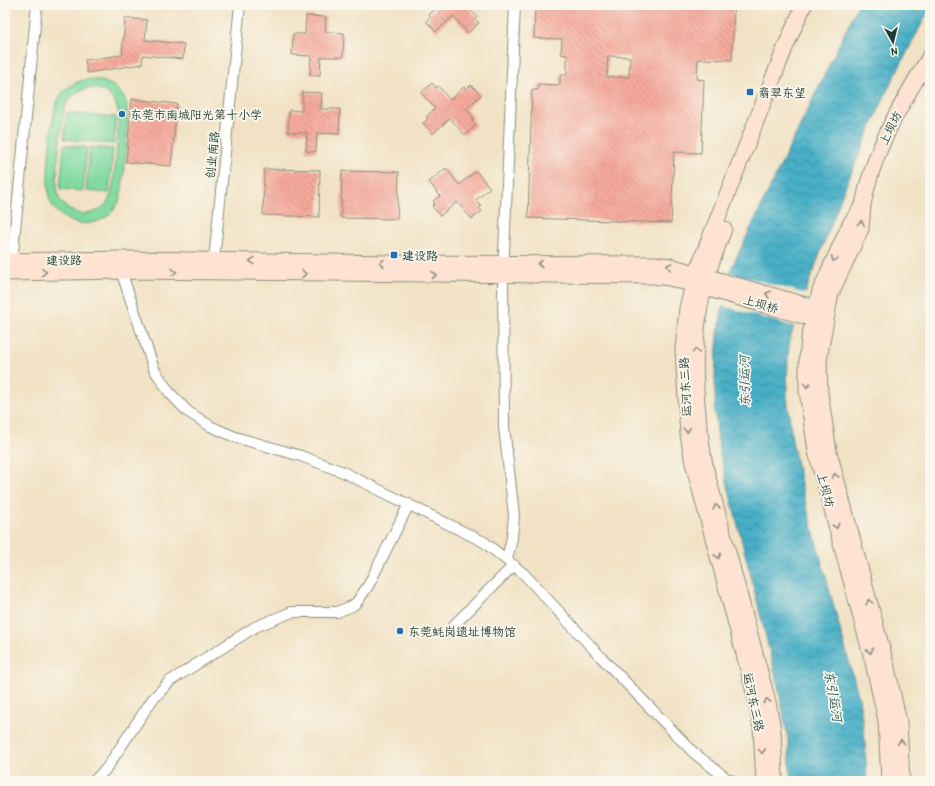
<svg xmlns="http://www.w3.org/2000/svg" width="935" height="786" viewBox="0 0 935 786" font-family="'Patrick Hand','LXGW WenKai TC',sans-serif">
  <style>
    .green { fill: #81daa0; stroke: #508c6a; fill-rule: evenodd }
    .water { fill: url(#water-waves); stroke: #33767d }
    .pier { fill: #f1e2c5 }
    .building { fill: url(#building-back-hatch); fill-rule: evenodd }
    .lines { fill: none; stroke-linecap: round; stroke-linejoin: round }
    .street-casing { stroke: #88907c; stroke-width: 12 }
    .secondary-casing { stroke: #88907c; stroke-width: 17 }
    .street { stroke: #fff; stroke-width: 10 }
    .secondary { stroke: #fee3d2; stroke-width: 15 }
    .oneway { stroke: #8e9083 }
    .poi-dot { fill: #1f6fb2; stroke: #fbf7ec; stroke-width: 1.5 }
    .labels { text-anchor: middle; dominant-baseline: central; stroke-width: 3.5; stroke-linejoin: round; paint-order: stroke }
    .poi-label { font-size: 12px; fill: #1f3d34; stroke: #fbf7ec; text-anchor: start }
    .street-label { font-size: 12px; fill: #1f3d34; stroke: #fbf7ec }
    .water-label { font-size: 13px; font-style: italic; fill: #2b5f60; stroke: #fbf7ec }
  </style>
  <defs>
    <pattern id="water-waves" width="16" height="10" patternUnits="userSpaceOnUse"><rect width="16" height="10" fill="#47afc6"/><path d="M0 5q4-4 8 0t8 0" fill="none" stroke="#3b90a2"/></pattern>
    <pattern id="building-back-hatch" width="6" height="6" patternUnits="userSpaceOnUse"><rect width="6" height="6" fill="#f6aa9c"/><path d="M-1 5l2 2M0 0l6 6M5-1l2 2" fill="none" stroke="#c78c80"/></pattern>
  </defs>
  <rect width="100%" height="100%" fill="#fbf7ec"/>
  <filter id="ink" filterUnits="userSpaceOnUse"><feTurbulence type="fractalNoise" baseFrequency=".025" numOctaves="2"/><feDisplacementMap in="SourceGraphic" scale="8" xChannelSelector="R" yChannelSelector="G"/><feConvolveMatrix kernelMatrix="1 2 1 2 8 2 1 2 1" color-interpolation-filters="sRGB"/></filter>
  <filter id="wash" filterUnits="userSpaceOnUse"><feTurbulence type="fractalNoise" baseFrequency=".012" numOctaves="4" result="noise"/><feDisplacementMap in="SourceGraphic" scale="16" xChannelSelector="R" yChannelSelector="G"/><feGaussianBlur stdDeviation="0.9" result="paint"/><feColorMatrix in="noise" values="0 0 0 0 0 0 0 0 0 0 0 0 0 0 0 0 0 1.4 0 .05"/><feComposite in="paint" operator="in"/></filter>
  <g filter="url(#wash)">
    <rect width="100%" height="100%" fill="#f1e2c5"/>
    <path class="green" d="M90 79C106 80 120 87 126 102 130 114 124 185 120 199 118 204 114 210 110 214 101 222 88 225 76 223 64 220 54 211 50 200 44 184 52 121 56 103 64 88 74 81 90 79ZM91 88C108 89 118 101 119 118 117 137 116 182 110 197 106 207 97 213 86 214 75 215 64 208 59 198 53 185 62 122 65 106 71 95 78 90 91 88Z
      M67 113 116 117 114 144 64 139Z
      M64 145 87 147 83 191 60 189Z
      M90 147 113 149 109 193 86 191Z"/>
    <path class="water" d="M858 5H930V8L886 93 844 190 807 288 790 338 788 357 787 395 792 440 803 493 859 698 865 739 867 781H791L788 740 778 685 719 450 715 413V375L718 335 728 275Z"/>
    <path class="pier" d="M727 272 807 294 796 327 720 305Z"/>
    <g id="blocks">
      <path class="building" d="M439 5H466L477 17 475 19 479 23 468 33 453 16 436 32 426 21 430 17 429 15Z
        M535 5H734L732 60 698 59 697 79 704 80 701 153 674 152 671 223 528 218 532 90H538V84L560 85V75H567V55L561 54 562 39 534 38ZM608 56 630 57 629 77H607Z
        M306 16 326 17 325 32 344 33 343 57H321L320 75H310L311 56 292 55 293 34H305Z
        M125 18 147 20 145 40 184 44 183 59 143 55 142 64 87 73 85 60 122 55Z
        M432 83 436 88 438 86 450 100 464 87 466 89 471 85 481 95 466 109 474 118 472 120 476 125 465 135 450 118 433 134 423 123 428 119 426 117 435 108 421 93Z
        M302 92 322 93 321 109H340L339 134 317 133 316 152 306 151 307 133 288 132 289 110 302 111Z
        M132 99 177 104 171 166 126 162Z
        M446 168 459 185 476 171 490 188 476 200 481 206 479 208 482 211 472 219 457 202 440 216 432 206 435 203 433 201 440 196 429 182Z
        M264 169 320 170 319 217 263 215Z
        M342 171 399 172 397 219 341 218Z"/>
    </g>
  </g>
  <g filter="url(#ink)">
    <use href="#blocks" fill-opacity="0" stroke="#88907c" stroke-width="1"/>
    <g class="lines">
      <g class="street-casing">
        <path id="street" d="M214 260 240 5
          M12 261 37 5
          M121 271 154 369 169 392 187 411 210 426 235 437 301 456 343 472 484 542 524 574 600 656 694 753 726 778 733 781
          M507 559 512 538 514 515 504 427 503 275 515 5
          M454 625 514 565
          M94 781 106 769 152 700 170 681 255 627 292 612H337L352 606 357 602 368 586 409 504"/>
      </g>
      <g class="secondary-casing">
        <path id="secondary" d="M863 205C873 150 901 104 930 56
          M724 229C717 248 709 267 704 287 690 346 695 407 705 466L768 702 773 730 775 781
          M5 261 125 259 391 263 653 264 670 266 826 311
          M5 273 125 271 653 276 670 278 824 322
          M764 781 761 728 756 699 693 463 688 435 683 350 687 308 696 273 787 43 804 5
          M889 781 886 721 873 662 816 451 807 391V360L809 339 820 291 850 224 863 205 861 229 831 293 822 341 819 362 820 393 829 452 886 664 899 722 902 781"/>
      </g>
      <use href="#street" class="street"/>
      <use href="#secondary" class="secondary"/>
    </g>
    <defs><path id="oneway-chevron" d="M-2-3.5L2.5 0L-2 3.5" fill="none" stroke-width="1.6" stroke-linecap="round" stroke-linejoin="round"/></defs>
    <g class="oneway">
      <use href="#oneway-chevron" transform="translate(861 223) rotate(-83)"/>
      <use href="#oneway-chevron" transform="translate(834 259) rotate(114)"/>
      <use href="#oneway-chevron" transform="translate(252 261) rotate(-179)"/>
      <use href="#oneway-chevron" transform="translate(382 263) rotate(-179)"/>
      <use href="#oneway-chevron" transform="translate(540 264) rotate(-180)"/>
      <use href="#oneway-chevron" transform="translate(669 266) rotate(-170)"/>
      <use href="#oneway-chevron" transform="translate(44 272) rotate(-1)"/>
      <use href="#oneway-chevron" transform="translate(174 272) rotate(1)"/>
      <use href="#oneway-chevron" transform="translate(304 274) rotate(1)"/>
      <use href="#oneway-chevron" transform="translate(434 275)"/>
      <use href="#oneway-chevron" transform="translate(768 294) rotate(-164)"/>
      <use href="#oneway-chevron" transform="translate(696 351) rotate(-87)"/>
      <use href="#oneway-chevron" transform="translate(807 385) rotate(89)"/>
      <use href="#oneway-chevron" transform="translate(687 430) rotate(84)"/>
      <use href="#oneway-chevron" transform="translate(835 476) rotate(-104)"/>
      <use href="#oneway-chevron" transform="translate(716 507) rotate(-105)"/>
      <use href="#oneway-chevron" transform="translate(836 526) rotate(75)"/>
      <use href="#oneway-chevron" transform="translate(718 556) rotate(75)"/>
      <use href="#oneway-chevron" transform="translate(869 602) rotate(-105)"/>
      <use href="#oneway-chevron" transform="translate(870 651) rotate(75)"/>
      <use href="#oneway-chevron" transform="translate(767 701) rotate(-103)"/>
      <use href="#oneway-chevron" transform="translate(901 742) rotate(-95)"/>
      <use href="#oneway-chevron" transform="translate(762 751) rotate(86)"/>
    </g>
  </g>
  <g class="poi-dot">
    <rect x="746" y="88" width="8" height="8" rx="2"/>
    <circle cx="122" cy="114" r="4"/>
    <rect x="390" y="251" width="8" height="8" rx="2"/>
    <circle cx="400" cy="631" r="4"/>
  </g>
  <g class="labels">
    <g class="poi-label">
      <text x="758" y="92">翡翠东望</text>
      <text x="130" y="114">东莞市南城阳光第十小学</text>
      <text x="402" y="255">建设路</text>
      <text x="408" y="631">东莞蚝岗遗址博物馆</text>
    </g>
    <g class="street-label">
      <text transform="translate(890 128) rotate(-64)">上坝坊</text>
      <text transform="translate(212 155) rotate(-84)">创业南路</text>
      <text transform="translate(64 260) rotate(-1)">建设路</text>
      <text transform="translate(761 304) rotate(16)">上坝桥</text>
      <text transform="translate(685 387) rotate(-93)">运河东三路</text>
      <text transform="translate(826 490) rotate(75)">上坝坊</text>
      <text transform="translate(754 702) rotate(78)">运河东三路</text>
    </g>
    <g class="water-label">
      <text transform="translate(744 381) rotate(-91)">东引运河</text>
      <text transform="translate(834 696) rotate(80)">东引运河</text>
    </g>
  </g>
  <rect width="935" height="786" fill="none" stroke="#fbf7ec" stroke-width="20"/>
  <g transform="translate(893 42) rotate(172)" stroke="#fbf7ec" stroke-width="3" paint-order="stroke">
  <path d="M0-3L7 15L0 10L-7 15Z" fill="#1f3d34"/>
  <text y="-6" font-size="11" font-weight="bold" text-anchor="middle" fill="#1f3d34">N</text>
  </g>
</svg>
